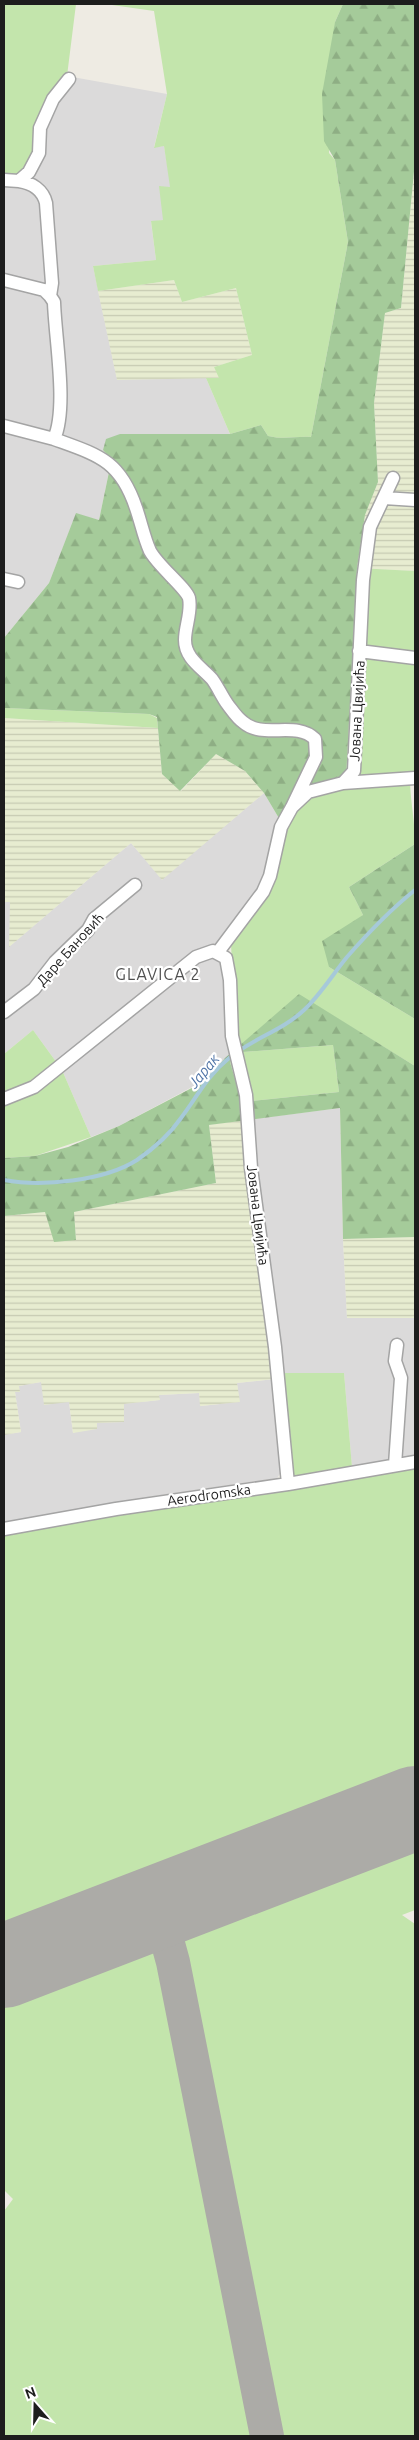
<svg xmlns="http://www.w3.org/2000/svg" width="419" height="2440" font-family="Ubuntu,sans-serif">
<defs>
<pattern id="farmland-rules" width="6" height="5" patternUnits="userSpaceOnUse" patternTransform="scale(1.25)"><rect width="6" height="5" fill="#e7ecd0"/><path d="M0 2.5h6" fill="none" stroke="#c6cab2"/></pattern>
<pattern id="forest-firs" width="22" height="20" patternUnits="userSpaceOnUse" patternTransform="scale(1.25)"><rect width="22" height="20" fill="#a5cb9a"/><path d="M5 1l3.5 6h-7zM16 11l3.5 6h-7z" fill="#8eae84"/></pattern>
</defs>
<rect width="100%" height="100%" fill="#eeebe3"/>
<path fill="#dbdada" d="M 67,76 L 167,94 L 154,147 L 164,146 L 171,187 L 163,220 L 151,222 L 156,260 L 93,266 L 117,379 L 206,378 L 230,434 L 120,434 L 108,455 L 109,472 L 99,520 L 76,514 L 49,583 L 4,638 L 4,185 L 14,186 Z
M 264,793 L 280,820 L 266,874 L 245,914 L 218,942 L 202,952 L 222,958 L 232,1052 L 207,1079 L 119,1126 L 91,1137 L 62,1070 L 33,1030 L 4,1054 L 4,902 L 10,902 L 10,946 L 131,843 L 162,879 Z
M 340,1108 L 343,1239 L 347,1317 L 415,1318 L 415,1315 L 415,1458 L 352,1467 L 344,1373 L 281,1373 L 251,1119 Z
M 275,1379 L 283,1470 L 277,1478 L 148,1497 L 4,1523 L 4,1435 L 21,1432 L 15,1392 L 19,1386 L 41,1382 L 69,1402 L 73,1433 L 97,1423 L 124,1422 L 124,1404 L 159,1400 L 159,1395 L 199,1393 L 201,1406 L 239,1402 L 237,1383 Z"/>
<path fill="url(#farmland-rules)" d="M 415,161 L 415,571 L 357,568 L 365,515 L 378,482 L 374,403 L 385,313 L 401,308 Z
M 174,280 L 182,302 L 236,288 L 252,355 L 214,367 L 220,378 L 117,380 L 98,291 Z
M 4,718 L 158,728 L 162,774 L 181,791 L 216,754 L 245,771 L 264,793 L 162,880 L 131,843 L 9,947 L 10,902 L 4,902 Z
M 244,1120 L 275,1379 L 237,1383 L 240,1402 L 200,1406 L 199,1393 L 159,1395 L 160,1400 L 124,1404 L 124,1422 L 97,1423 L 97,1429 L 73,1433 L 69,1402 L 44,1405 L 41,1382 L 19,1386 L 20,1392 L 15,1392 L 21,1432 L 4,1435 L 4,1216 L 45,1212 L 76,1240 L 74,1212 L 216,1183 L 209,1125 Z
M 415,1237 L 415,1318 L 347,1318 L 343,1239 Z"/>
<path fill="#c3e5ac" d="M 4,4 L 76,4 L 67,76 L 44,132 L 19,175 L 4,173 Z
M 105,4 L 343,4 L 335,22 L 329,153 L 335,160 L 348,242 L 311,437 C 295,436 285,440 268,436 L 261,425 L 230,434 L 206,378 L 219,378 L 214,367 L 252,355 L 236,288 L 182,302 L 174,280 L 98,291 L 93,266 L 156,260 L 151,221 L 163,220 L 159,186 L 170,187 L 164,146 L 154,148 L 167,94 L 154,11 Z
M 357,568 L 415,571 L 415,772 L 346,779 Z
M 4,708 L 149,714 L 157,718 L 158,728 L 4,718 Z
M 410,783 C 411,805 415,822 415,844 L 349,887 L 363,915 L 329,967 L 415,1019 L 415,1066 L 299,995 L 241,1045 L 235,1025 L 231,944 L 259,903 L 283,829 L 303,799 L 332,788 Z
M 33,1030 L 62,1070 L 91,1137 L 35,1156 L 4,1158 L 4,1054 Z
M 333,1045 L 339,1092 L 242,1102 L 230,1062 L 243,1052 Z
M 281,1373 L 344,1373 L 352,1467 L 295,1476 L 292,1474 Z
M 415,1467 L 415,1910 L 402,1915 L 415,1924 L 415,2436 L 4,2436 L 4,2211 L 13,2199 L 4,2190 L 4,1535 L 161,1506 Z"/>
<path fill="url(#forest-firs)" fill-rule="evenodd" d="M 343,4 L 415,4 L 415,161 L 401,308 L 385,313 L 374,403 L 378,482 L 365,515 L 357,568 L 346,779 L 332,780 L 280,820 L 264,793 L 245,771 L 216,754 L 180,791 L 162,774 L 157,717 L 149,714 L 4,708 L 4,638 L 49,583 L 76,513 L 99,520 L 109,472 L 110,458 L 103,450 L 106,439 L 120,434 L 230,434 L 261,425 L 268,436 C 285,440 295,436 311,437 L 348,242 L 335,160 L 324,141 L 322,94 L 335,22 Z
M 415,844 L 415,1019 L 329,967 L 322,941 L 363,915 L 349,887 Z
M 299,994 L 415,1066 L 415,1237 L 343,1239 L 340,1108 L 209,1125 L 216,1183 L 74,1212 L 76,1240 L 54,1242 L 45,1212 L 4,1216 L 4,1158 L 35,1156 L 68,1147 L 119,1126 L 207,1080 L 225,1058 ZM 333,1045 L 339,1092 L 242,1102 L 230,1062 L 243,1052 Z"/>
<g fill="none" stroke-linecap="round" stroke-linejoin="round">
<path stroke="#a6c9d9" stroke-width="4" d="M 4,1180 C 42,1187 104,1181 137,1160 C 153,1149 170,1134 181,1118 C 198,1096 205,1078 228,1059 C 251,1039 282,1031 304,1010 C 321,994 333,974 347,957 C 368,933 390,910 415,890"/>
<path stroke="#acaba7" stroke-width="34" d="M 158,1907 L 173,1962 L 267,2436"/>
<path stroke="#acaba7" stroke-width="84" d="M 4,1966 L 415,1808"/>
<g stroke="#a4a4a4" stroke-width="15">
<path id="minor" d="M 4,180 L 19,181 L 29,172 L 39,153 L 40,128 L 53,99 L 69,79
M 19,181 C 32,183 43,190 46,203 L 52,283 L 50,296 L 54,302 C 55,338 68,408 54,439 C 98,455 120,460 136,508 C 141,522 144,538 150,551 C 158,566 186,588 189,598 C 192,612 185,626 185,640 C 185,658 201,667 212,679 C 218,687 222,697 228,705 C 232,710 237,718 243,722 C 263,740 296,720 315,739 L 316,757 L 292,807
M 4,280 L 44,290 L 50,296
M 4,426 L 54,439
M 384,498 L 415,500
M 4,579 L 18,582
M 359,651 L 415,658
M 343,783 L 415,778
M 218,952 L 263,892 L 270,876 L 281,827 L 292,807 L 308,792 L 343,783 L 354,771 L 363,580 L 370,527 L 393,478
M 4,1012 L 34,989 L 55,962 L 88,930 L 94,919 L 135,885
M 4,1099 L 34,1087 L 196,957 L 213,951 L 226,958 L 230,980 L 232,1036 L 246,1095 L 251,1168 L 275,1347 L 288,1484
M 395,1465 L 401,1378 L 395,1361 L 397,1345
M 4,1529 L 116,1509 L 288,1484 L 415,1462"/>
</g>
<use href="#minor" stroke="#fff" stroke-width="12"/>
</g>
<g text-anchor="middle" stroke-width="4.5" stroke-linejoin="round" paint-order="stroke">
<g font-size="14" fill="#1d1d1d" stroke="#fff">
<text transform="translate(357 711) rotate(-87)" y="5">Јована Цвијића</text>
<text transform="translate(70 949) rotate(-48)" y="5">Даре Бановић</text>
<text transform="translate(258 1215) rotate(83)" y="5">Јована Цвијића</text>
<text transform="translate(209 1495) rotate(-8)" y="5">Aerodromska</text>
</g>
<g font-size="15" font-style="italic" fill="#4f74a7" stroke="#fff">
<text transform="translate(204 1071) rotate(-50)" y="5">Јарак</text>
</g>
<g font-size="16" letter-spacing="1" fill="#505050" stroke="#fff">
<text x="158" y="980">GLAVICA 2</text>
</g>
</g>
<rect width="419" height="2440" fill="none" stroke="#1d1d1d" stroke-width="10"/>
<g transform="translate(35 2405) rotate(340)" stroke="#ffffff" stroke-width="4" paint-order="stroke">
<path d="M0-4L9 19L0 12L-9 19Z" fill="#1d1d1d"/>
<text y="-8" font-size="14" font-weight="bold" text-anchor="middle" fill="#1d1d1d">N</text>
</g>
</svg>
